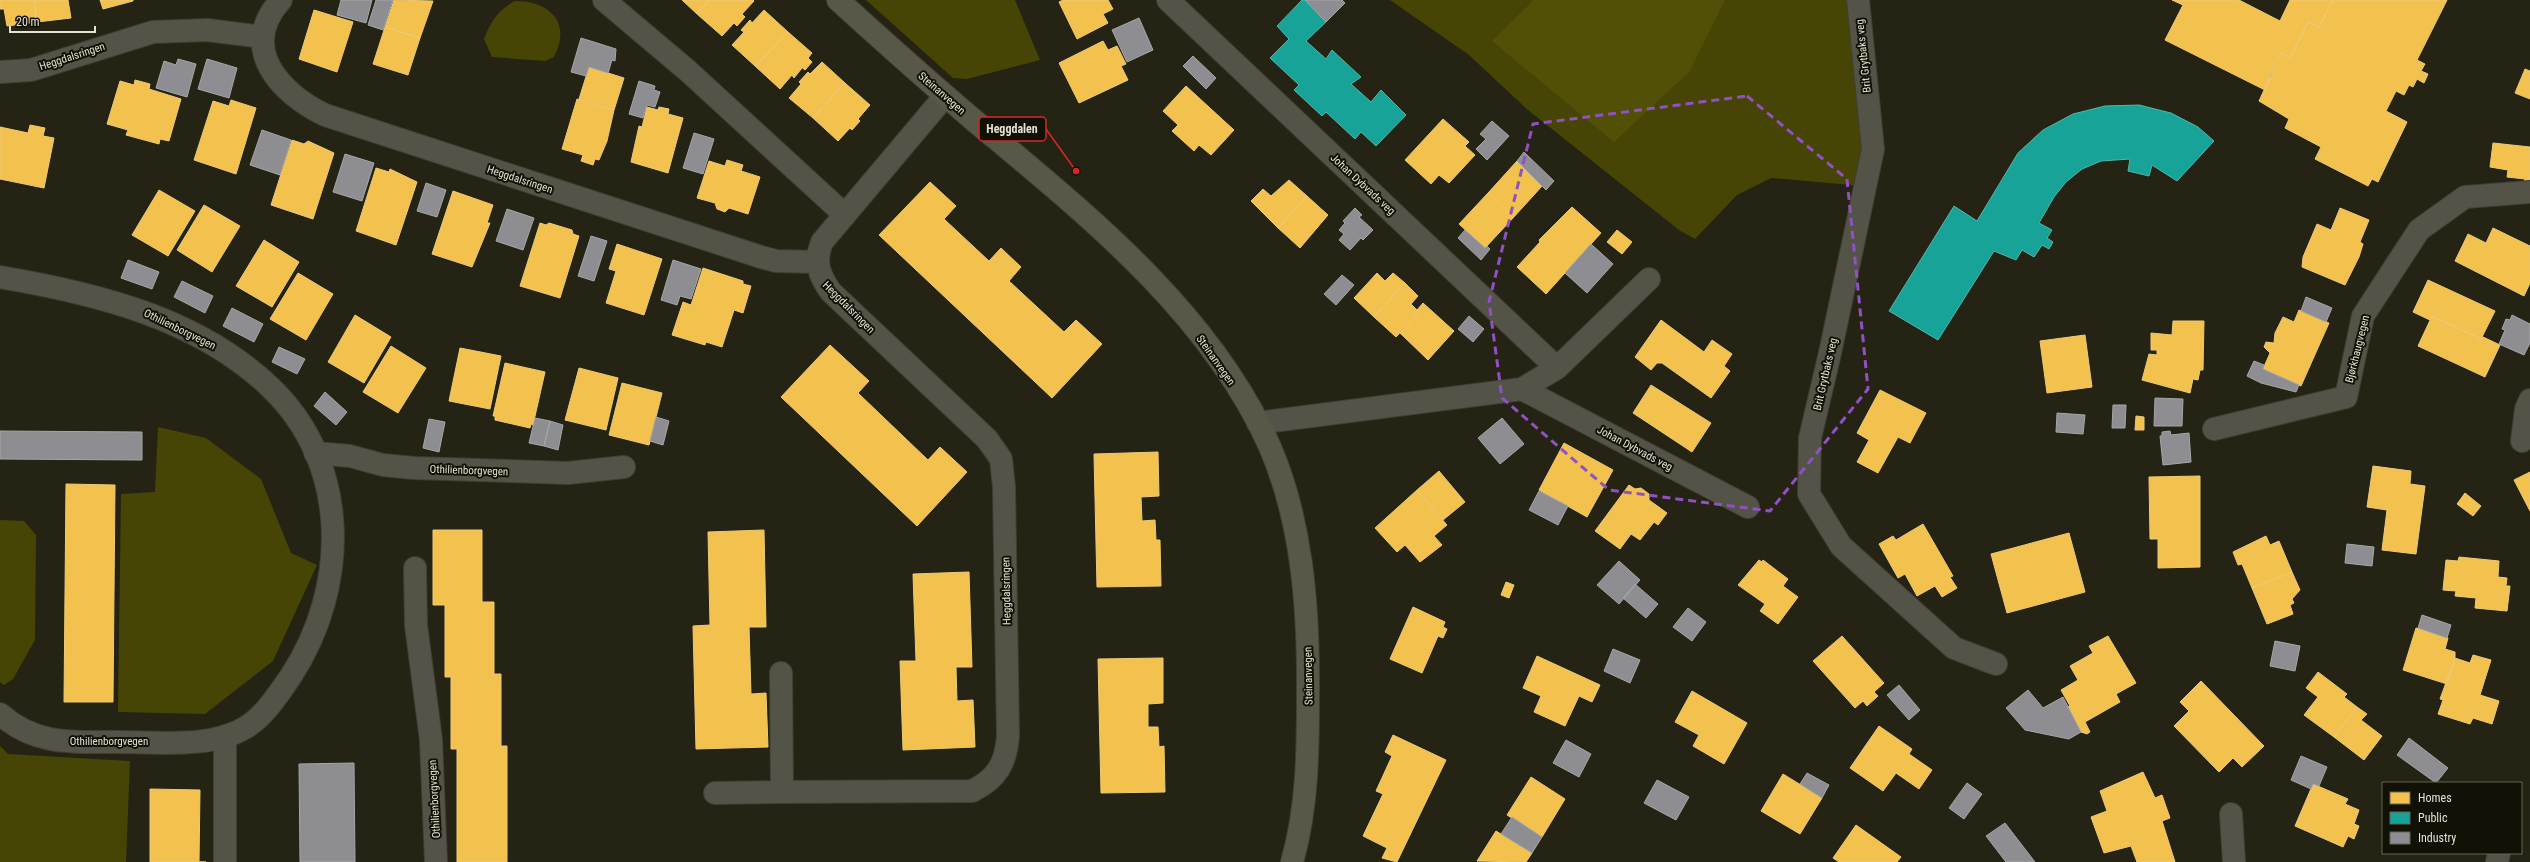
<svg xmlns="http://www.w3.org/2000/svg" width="2530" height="862" font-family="'Roboto Condensed',sans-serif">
<rect width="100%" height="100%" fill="#242314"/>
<path fill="#474505" d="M 866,0 L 1015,0 L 1040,60 L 967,79 L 953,78 Z
M 1390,0 L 1858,0 L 1863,186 L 1771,178 L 1737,195 L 1695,239 L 1679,230 L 1528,110 L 1469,55 Z
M 515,1 C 550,1 572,23 554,57 L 545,61 L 492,57 L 484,39 C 491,21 498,10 515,1 Z
M 158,427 L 206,438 L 261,479 L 291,553 L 317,565 L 273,661 L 205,714 L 118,712 L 121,494 L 155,492 Z
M 0,520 L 24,521 L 36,535 L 35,640 L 13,679 L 4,685 L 0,682 Z
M 0,746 L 8,754 L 130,761 L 126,862 L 0,862 Z"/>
<path fill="#525007" d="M 1534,0 L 1725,0 L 1690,71 L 1614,142 L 1492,41 Z"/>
<path fill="#f2c14e" stroke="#edcb76" d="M 0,0 L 34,0 L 37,22 L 7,26 L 4,9 L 0,9 Z
M 34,0 L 68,0 L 71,18 L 37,22 Z
M 100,0 L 133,0 L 133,1 L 103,9 Z
M 394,0 L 433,1 L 420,38 L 385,27 Z
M 682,0 L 710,0 L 697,14 Z
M 710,0 L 753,0 L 754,1 L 742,14 L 745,17 L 737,26 L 734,23 L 722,36 L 697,14 Z
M 1063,0 L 1108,0 L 1113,9 L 1103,14 L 1108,23 L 1077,39 L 1059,2 Z
M 2172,0 L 2239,0 L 2280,21 L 2290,0 L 2333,0 L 2319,27 L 2308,22 L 2290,58 L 2281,53 L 2269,77 L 2271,78 L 2265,90 L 2165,40 L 2183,5 Z
M 2333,0 L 2447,0 L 2417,60 L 2425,64 L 2421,71 L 2428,74 L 2424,83 L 2417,79 L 2413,87 L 2409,85 L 2404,95 L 2396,91 L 2386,111 L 2407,122 L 2378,182 L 2372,179 L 2368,186 L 2315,159 L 2321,147 L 2285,128 L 2289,119 L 2259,101 L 2281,53 L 2290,58 L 2308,22 L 2319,27 Z
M 314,10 L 353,22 L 337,72 L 299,59 Z
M 764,10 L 788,32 L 755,66 L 732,45 L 744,32 L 741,30 L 750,20 L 752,23 Z
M 385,27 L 420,38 L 408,75 L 373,64 Z
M 788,32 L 812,53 L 808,58 L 812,62 L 805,70 L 800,66 L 802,68 L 794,78 L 792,75 L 780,89 L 755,66 Z
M 1103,41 L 1108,50 L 1117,46 L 1126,64 L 1121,66 L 1128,80 L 1079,103 L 1059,63 Z
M 822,62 L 845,83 L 813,118 L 789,98 L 801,84 L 799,82 L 808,72 L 810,74 Z
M 589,67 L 624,78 L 614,110 L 579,99 Z
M 2525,69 L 2530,71 L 2530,99 L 2515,93 Z
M 135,80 L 150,84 L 149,89 L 181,99 L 169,141 L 160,139 L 159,144 L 126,135 L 128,130 L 107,124 L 120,81 L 134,85 Z
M 845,83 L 870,105 L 858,119 L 860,121 L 852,130 L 850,128 L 838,141 L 813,118 Z
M 1186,86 L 1234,130 L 1211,155 L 1199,145 L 1194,151 L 1172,131 L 1178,125 L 1163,111 Z
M 577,99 L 614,110 L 607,141 L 599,160 L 595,159 L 593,165 L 581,161 L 583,155 L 562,149 Z
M 231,100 L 256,108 L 236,174 L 194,160 L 213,101 L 229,106 Z
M 647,107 L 658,110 L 659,107 L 669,109 L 668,114 L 683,118 L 668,173 L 631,162 L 639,126 L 642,127 Z
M 1443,119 L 1469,142 L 1465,146 L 1475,155 L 1449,183 L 1439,175 L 1431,184 L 1405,160 Z
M 30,125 L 45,128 L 43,136 L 54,138 L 44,188 L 0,179 L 0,127 L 28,133 Z
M 292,140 L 304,144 L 308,141 L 334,153 L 313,219 L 271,205 Z
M 2493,143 L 2530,147 L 2530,184 L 2524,183 L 2525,179 L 2507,177 L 2508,170 L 2490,167 Z
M 727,160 L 743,165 L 741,171 L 760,177 L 748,214 L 729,208 L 725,212 L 717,209 L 715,203 L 697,198 L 709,161 L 725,166 Z
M 1517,161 L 1543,185 L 1513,218 L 1488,193 Z
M 376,168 L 389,172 L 390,169 L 417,182 L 396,245 L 356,231 Z
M 1289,180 L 1307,196 L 1278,228 L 1251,201 L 1263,189 L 1271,196 Z
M 930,182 L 956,206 L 944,219 L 989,261 L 1001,248 L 1021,267 L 1009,281 L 1064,332 L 1076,320 L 1102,344 L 1052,398 L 879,235 Z
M 159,190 L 195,211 L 168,256 L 132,235 Z
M 453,191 L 493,205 L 487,223 L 490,223 L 472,267 L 432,254 Z
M 1488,193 L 1513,218 L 1485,248 L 1459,224 Z
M 1307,196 L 1328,215 L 1300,248 L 1278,228 Z
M 204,205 L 240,226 L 212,272 L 177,250 Z
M 1572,207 L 1601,233 L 1546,294 L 1517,267 L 1540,242 L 1539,240 Z
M 2340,208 L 2369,220 L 2360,242 L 2363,244 L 2359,257 L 2345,285 L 2302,267 L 2303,257 L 2317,224 L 2331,230 Z
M 540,223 L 546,225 L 549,223 L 572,230 L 573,234 L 579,236 L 560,298 L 520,286 Z
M 2493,228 L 2530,246 L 2530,283 L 2524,296 L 2455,261 L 2468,234 L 2486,243 Z
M 1617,230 L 1632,242 L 1622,254 L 1607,242 Z
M 264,240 L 299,262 L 272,307 L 236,286 Z
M 617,244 L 662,259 L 644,315 L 606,303 L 616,271 L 609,269 Z
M 703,268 L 743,281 L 743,284 L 751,286 L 743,313 L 734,310 L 722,347 L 706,342 L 705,345 L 672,335 L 683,302 L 691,305 Z
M 298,273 L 333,294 L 306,340 L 270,319 Z
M 1377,273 L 1385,281 L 1393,273 L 1405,283 L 1374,317 L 1354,298 Z
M 2428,280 L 2495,311 L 2481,339 L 2432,316 L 2430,320 L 2413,312 Z
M 1405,283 L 1418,296 L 1411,304 L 1419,312 L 1396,337 L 1374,317 Z
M 1423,303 L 1454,331 L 1428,360 L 1400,333 L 1419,312 L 1417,310 Z
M 2299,310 L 2329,323 L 2301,386 L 2263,369 L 2270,353 L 2264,347 L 2266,342 L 2274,343 L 2275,333 L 2283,317 L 2294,322 Z
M 355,315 L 391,337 L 364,383 L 328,362 Z
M 2432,316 L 2481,339 L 2483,337 L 2500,345 L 2485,377 L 2418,346 Z
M 1661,320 L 1704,352 L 1712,340 L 1732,354 L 1724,366 L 1730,371 L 1711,398 L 1662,363 L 1657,363 L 1651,370 L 1635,357 Z
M 2173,321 L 2204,321 L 2203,370 L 2200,370 L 2198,380 L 2193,379 L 2190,393 L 2142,380 L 2149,354 L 2157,355 L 2157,350 L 2151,350 L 2151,333 L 2172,335 Z
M 2085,335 L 2092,387 L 2047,393 L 2040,341 Z
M 830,345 L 869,381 L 858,393 L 928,460 L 940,447 L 967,472 L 917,526 L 781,397 Z
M 391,346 L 426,368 L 398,413 L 363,392 Z
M 460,348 L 501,356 L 490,409 L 449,401 Z
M 505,363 L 545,372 L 533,425 L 531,424 L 530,428 L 495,420 L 495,416 L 493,416 Z
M 579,368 L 618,378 L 606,430 L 565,420 Z
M 622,383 L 662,393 L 649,445 L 609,435 Z
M 1651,385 L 1711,423 L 1692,452 L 1633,413 Z
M 1880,390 L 1926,413 L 1910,443 L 1898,437 L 1878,473 L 1857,462 L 1869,440 L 1857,433 Z
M 2136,416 L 2144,417 L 2144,430 L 2135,430 Z
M 1564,443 L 1613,470 L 1587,517 L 1539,490 Z
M 1158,452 L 1159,496 L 1141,497 L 1142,521 L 1155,520 L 1156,540 L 1160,540 L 1161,586 L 1097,587 L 1094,454 Z
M 2373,466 L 2411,471 L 2410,484 L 2425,486 L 2416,554 L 2382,550 L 2387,510 L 2367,507 Z
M 1439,471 L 1465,502 L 1443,520 L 1417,490 Z
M 2530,472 L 2530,511 L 2514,480 Z
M 2200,476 L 2200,567 L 2158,568 L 2158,539 L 2150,539 L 2149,477 Z
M 66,484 L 115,485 L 113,702 L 64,702 Z
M 1629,485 L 1635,489 L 1641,488 L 1649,494 L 1649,500 L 1667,513 L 1658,525 L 1654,522 L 1640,540 L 1631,534 L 1620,549 L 1595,531 Z
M 1417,490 L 1447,525 L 1434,536 L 1442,545 L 1420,562 L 1405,545 L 1397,552 L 1375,528 Z
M 2465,493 L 2481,506 L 2473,516 L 2457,504 Z
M 1923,524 L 1953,576 L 1950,577 L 1957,588 L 1942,597 L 1935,586 L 1917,596 L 1905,574 L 1898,578 L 1879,544 L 1893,536 L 1896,540 Z
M 433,530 L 482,530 L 482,602 L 494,602 L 494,674 L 501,674 L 501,746 L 507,746 L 507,862 L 457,862 L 457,749 L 451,749 L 451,677 L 445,677 L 445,605 L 433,605 Z
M 764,530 L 766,627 L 749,627 L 751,694 L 766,693 L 768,747 L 696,749 L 693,626 L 710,625 L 708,532 Z
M 2069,533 L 2085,592 L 2007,613 L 1991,554 Z
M 2266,536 L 2270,545 L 2279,541 L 2292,572 L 2252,588 L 2242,564 L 2238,565 L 2233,552 Z
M 2459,557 L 2499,561 L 2498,577 L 2507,578 L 2506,586 L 2510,586 L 2507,611 L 2475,608 L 2476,598 L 2455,596 L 2456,591 L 2443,590 L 2446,560 L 2458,561 Z
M 1759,560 L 1762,562 L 1763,560 L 1788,579 L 1783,586 L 1798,597 L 1778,624 L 1760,611 L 1765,604 L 1738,585 Z
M 969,572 L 972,667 L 956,667 L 957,701 L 973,700 L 975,747 L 903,750 L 900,661 L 916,661 L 913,574 Z
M 2292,572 L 2300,590 L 2292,599 L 2294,603 L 2290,605 L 2293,614 L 2267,624 L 2252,588 Z
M 1506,582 L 1514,585 L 1509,598 L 1501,595 Z
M 1413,607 L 1445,622 L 1443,627 L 1447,629 L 1443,638 L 1438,636 L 1422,673 L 1390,659 Z
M 2416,628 L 2448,638 L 2445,649 L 2455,652 L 2455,657 L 2447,684 L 2403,670 Z
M 1842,636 L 1884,683 L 1874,692 L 1878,696 L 1867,706 L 1863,701 L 1855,708 L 1813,661 Z
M 2108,636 L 2136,683 L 2116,694 L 2120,702 L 2085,722 L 2090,732 L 2087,734 L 2081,732 L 2067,707 L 2070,706 L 2061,690 L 2078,680 L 2070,666 L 2093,653 L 2089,646 Z
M 2473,655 L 2491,660 L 2480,695 L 2499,701 L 2492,724 L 2473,718 L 2470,724 L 2438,714 L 2443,700 L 2440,699 L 2455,658 L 2470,663 Z
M 1537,656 L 1600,685 L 1592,702 L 1579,696 L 1565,726 L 1534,712 L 1541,696 L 1523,688 Z
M 1163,658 L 1163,703 L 1148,704 L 1148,727 L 1158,727 L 1159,747 L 1164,746 L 1165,792 L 1101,793 L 1098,659 Z
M 2318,672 L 2347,694 L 2344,697 L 2357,707 L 2334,737 L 2304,715 L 2318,697 L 2306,688 Z
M 2201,681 L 2264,746 L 2242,767 L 2233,758 L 2219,772 L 2174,726 L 2189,711 L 2180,702 Z
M 1692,691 L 1747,723 L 1724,764 L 1693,746 L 1699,735 L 1675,722 Z
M 2357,707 L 2367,714 L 2361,720 L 2382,736 L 2364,760 L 2334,737 Z
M 1879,726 L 1912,749 L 1909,754 L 1932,770 L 1919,789 L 1896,773 L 1883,791 L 1850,768 Z
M 1393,735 L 1446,760 L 1397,862 L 1382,858 L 1387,848 L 1363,836 L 1383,794 L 1376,791 L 1392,756 L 1385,752 Z
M 2143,772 L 2155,798 L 2162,795 L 2170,818 L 2162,821 L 2175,862 L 2137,862 L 2131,846 L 2104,853 L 2091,817 L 2107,811 L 2100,791 Z
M 1783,774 L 1822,798 L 1800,834 L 1761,811 Z
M 1531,777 L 1565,799 L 1542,837 L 1507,815 Z
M 2313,784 L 2348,799 L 2345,804 L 2359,810 L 2354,824 L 2359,826 L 2354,839 L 2348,836 L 2343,847 L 2295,826 Z
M 150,789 L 200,790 L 199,862 L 206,862 L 150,862 Z
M 1856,825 L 1901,857 L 1897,862 L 1839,862 L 1833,858 Z
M 1496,831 L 1532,853 L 1526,862 L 1477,861 Z"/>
<path fill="#17a398" stroke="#54b6aa" d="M 1302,0 L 1305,0 L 1326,22 L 1306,41 L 1326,59 L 1332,50 L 1361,77 L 1351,84 L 1371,102 L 1381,90 L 1406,115 L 1376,146 L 1361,132 L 1355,139 L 1326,112 L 1322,116 L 1294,90 L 1299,85 L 1270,58 L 1289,39 L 1277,26 Z
M 2139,105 L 2171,113 L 2198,127 L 2214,141 L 2177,181 L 2152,165 L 2149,176 L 2128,171 L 2130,159 L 2101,161 L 2082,169 L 2066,182 L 2054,197 L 2039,223 L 2052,230 L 2047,238 L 2053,242 L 2049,249 L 2042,245 L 2034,257 L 2022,250 L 2016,260 L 1994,251 L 1938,340 L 1889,311 L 1954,206 L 1977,221 L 2018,153 L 2043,130 L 2073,114 L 2105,106 Z"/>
<path fill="#8d8d92" stroke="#a6a7a6" d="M 341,0 L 372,0 L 366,23 L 337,15 Z
M 376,0 L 393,0 L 383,30 L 368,25 Z
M 1305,0 L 1342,0 L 1345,3 L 1326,22 Z
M 1139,18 L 1153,50 L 1127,62 L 1112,30 Z
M 581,38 L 616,49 L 615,61 L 612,60 L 608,73 L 589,67 L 586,76 L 571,72 Z
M 1193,56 L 1216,78 L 1206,89 L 1183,66 Z
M 178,59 L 196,64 L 187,97 L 156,88 L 164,61 L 176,65 Z
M 207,59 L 237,68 L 229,98 L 198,89 Z
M 639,81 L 655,86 L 654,90 L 660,92 L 655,107 L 647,105 L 643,118 L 629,114 Z
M 1492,121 L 1509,136 L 1487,160 L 1476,149 L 1486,139 L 1480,134 Z
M 262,130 L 291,140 L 280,175 L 250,165 Z
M 694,133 L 714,139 L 703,174 L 683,168 Z
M 1524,152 L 1554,181 L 1546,190 L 1517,161 Z
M 345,154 L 374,163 L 362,201 L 333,192 Z
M 426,183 L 446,190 L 437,217 L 417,211 Z
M 1355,208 L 1362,215 L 1359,217 L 1373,230 L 1363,240 L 1361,238 L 1350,250 L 1339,240 L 1344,234 L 1339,230 L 1345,223 L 1343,221 Z
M 507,209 L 534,218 L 523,250 L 496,241 Z
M 1465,230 L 1485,248 L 1487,246 L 1490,249 L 1481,260 L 1458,238 Z
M 591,236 L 607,241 L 594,281 L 578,276 Z
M 1591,244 L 1613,264 L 1587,293 L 1565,273 Z
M 128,260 L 159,272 L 152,289 L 121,278 Z
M 673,260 L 701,269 L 691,299 L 680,296 L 677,305 L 661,300 Z
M 1342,275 L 1354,285 L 1336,305 L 1324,294 Z
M 182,281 L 213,296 L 205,313 L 174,297 Z
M 2306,297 L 2332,308 L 2326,322 L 2301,311 Z
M 232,308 L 263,324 L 254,342 L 223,326 Z
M 2512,315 L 2530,324 L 2530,343 L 2524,355 L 2499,344 L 2505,330 L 2502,329 L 2506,319 L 2510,320 Z
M 1469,316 L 1484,329 L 1473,342 L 1458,329 Z
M 279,347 L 305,359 L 297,374 L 272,362 Z
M 2254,361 L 2264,365 L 2263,369 L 2299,385 L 2296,392 L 2261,383 L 2247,376 Z
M 325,392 L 347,412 L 336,425 L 314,406 Z
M 2155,398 L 2183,399 L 2182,426 L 2154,426 Z
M 2113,405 L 2126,405 L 2125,428 L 2112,428 Z
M 2057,413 L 2085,415 L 2083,434 L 2056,432 Z
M 656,417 L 669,421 L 663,445 L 650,441 Z
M 535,418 L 550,421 L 544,446 L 529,443 Z
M 1502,418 L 1524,444 L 1500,464 L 1478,438 Z
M 429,419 L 445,422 L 439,452 L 423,448 Z
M 550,421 L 563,425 L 558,450 L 544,446 Z
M 0,431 L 142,432 L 142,460 L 0,459 Z
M 2170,431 L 2171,435 L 2189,433 L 2191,462 L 2163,465 L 2160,436 L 2162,436 L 2162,432 Z
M 1539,491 L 1568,506 L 1558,525 L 1529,510 Z
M 2347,544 L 2374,547 L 2372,566 L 2345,563 Z
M 1619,561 L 1640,580 L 1619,604 L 1597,585 Z
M 1635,584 L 1658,604 L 1646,618 L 1623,598 Z
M 1688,608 L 1706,622 L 1692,641 L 1673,627 Z
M 2422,615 L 2451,625 L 2447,638 L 2418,628 Z
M 2275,641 L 2300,646 L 2295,671 L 2270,666 Z
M 1613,649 L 1640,660 L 1630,683 L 1604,671 Z
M 1899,685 L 1920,710 L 1909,720 L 1887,695 Z
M 2028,690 L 2043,708 L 2063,697 L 2081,732 L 2069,739 L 2025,730 L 2006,708 Z
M 2409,738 L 2448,768 L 2436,783 L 2397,755 Z
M 1566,740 L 1591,754 L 1579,777 L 1553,763 Z
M 2301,756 L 2327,767 L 2319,786 L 2313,784 L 2311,789 L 2291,780 Z
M 354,763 L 355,862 L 300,862 L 299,764 Z
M 1807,773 L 1829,785 L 1822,798 L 1800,784 Z
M 1657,780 L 1689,797 L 1676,820 L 1644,803 Z
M 1967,783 L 1982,794 L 1964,819 L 1949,808 Z
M 1512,817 L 1542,837 L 1532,853 L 1501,834 Z
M 2005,823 L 2035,862 L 2006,862 L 1986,836 Z"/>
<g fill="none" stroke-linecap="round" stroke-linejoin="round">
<g stroke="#403f34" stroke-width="24">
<path id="minor" d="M 281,0 C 238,47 279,93 325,115 L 761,257 L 776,261 L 818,262
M 604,0 L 688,71 L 845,215
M 1168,0 L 1557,368
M 1858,0 L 1873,149 L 1830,353 L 1810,438 L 1809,494 L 1841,546 L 1954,648 L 1996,664
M 0,72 L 31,70 L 153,32 L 207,30 L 263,37
M 0,277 C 95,293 198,318 270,387 C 351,464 349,587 291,676 C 279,693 266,714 248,726 C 213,749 160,742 119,742 C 74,742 36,746 0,714
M 1522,389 L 1557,368 L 1649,279
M 1258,423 L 1522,389 L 1748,507
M 2214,429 L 2346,397 L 2363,316 L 2419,230 L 2465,197 L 2530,192
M 2522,441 L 2526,409 L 2530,400
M 315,453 L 350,456 L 383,465 L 414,468 L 568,473 L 624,467
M 415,568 L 416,625 L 431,740 L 436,862
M 781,673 L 782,792 L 972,791 C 997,779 1006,763 1008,736 L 1004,487 L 1001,459 L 987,439 L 831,292 C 819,276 814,261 822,242 L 945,96
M 715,793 L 782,792
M 2231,814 L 2234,862
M 225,862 L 225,736
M 2497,862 L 2499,853"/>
</g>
<g stroke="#403f34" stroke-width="24">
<path id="secondary" d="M 838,0 C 883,41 929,82 976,122 C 1086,214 1210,312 1270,447 C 1301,519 1308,602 1308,679 C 1308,740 1309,803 1292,862"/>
</g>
<use href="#minor" stroke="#545348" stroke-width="22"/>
<use href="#secondary" stroke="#585748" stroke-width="22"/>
</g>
<path fill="none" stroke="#9051c3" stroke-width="3" stroke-dasharray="8 5" stroke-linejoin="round" d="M 1747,96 L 1847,179 L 1868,389 L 1770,511 L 1609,490 L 1502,398 L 1489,302 L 1533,124 Z"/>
<g text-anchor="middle" stroke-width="4" stroke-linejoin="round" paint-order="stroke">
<g font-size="11" fill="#e2e3d3" stroke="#111106">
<text transform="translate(72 56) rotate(-18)" y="4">Heggdalsringen</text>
<text transform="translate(1863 56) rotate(-96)" y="4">Brit Grytbaks veg</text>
<text transform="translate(942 93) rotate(41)" y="4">Steinanvegen</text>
<text transform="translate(520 179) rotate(18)" y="4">Heggdalsringen</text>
<text transform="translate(1363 184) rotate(43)" y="4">Johan Dybvads veg</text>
<text transform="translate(849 307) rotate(45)" y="4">Heggdalsringen</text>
<text transform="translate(180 329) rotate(26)" y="4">Othilienborgvegen</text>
<text transform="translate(2357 349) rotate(-76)" y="4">Bjørkhaugvegen</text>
<text transform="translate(1216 360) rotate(55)" y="4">Steinanvegen</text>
<text transform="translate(1825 374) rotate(-77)" y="4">Brit Grytbaks veg</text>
<text transform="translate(1635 448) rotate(28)" y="4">Johan Dybvads veg</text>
<text transform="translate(469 470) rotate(2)" y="4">Othilienborgvegen</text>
<text transform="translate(1006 591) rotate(-91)" y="4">Heggdalsringen</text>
<text transform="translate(1308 676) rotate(-91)" y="4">Steinanvegen</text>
<text x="109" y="745">Othilienborgvegen</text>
<text transform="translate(434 799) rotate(-93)" y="4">Othilienborgvegen</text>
</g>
</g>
<path fill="none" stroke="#d62828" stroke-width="1.5" d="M1076 171L1046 129"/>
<circle fill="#d62828" stroke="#111106" stroke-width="1.5" cx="1076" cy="171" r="4"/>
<rect fill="#111106" stroke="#d62828" stroke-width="1.5" x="979" y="117" width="67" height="24" rx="4"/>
<g font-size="12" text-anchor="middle" font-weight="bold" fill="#e2e3d3">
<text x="1012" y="133">Heggdalen</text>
</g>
<rect x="2382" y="782" width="140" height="72" fill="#111106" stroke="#656558"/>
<rect x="2390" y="792" width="20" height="12" fill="#f2c14e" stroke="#656558"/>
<text x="2418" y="802" font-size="12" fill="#e2e3d3">Homes</text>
<rect x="2390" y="812" width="20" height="12" fill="#17a398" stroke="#656558"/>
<text x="2418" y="822" font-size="12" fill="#e2e3d3">Public</text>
<rect x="2390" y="832" width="20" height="12" fill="#8d8d92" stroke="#656558"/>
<text x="2418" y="842" font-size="12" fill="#e2e3d3">Industry</text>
<path d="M10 26v6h85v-6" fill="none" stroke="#e2e3d3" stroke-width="2"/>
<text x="16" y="26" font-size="12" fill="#e2e3d3" stroke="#111106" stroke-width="3" paint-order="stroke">20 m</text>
</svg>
